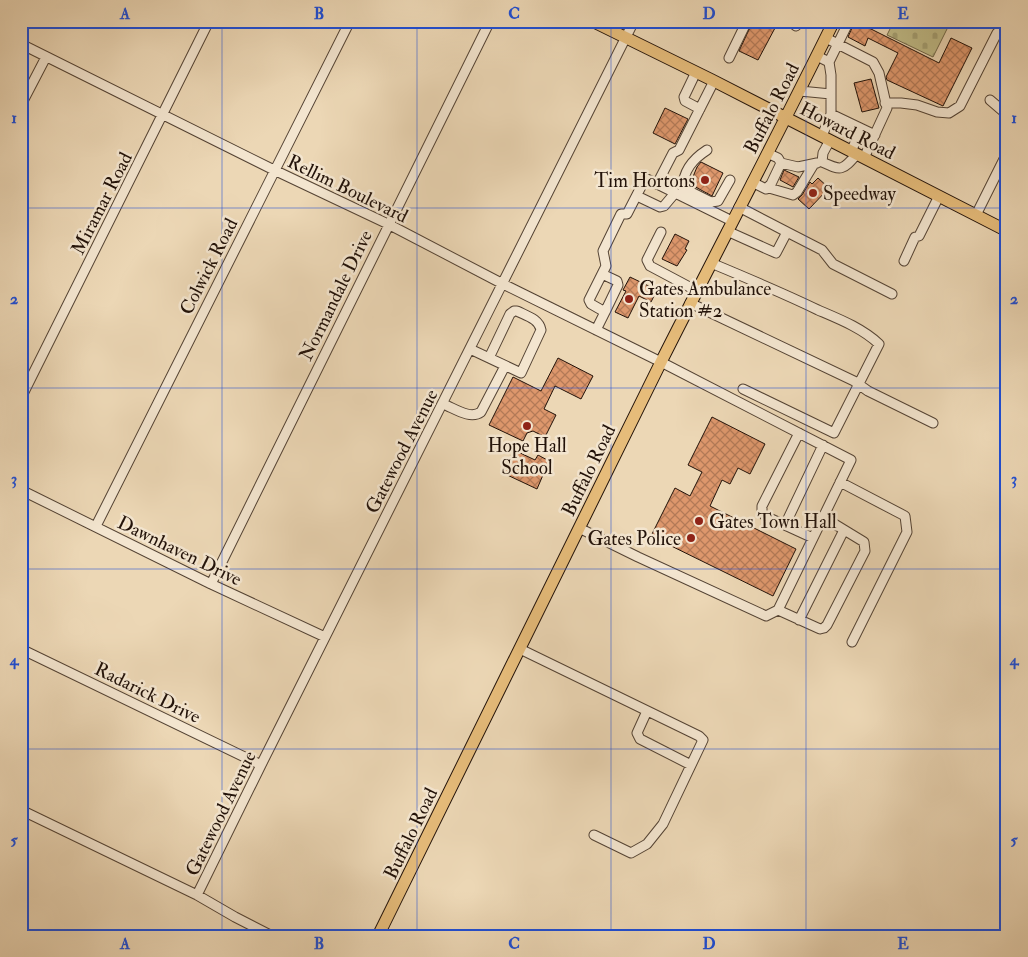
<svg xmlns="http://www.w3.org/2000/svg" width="1028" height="957" font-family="'IM FELL Double Pica',serif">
<defs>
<pattern id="cemetery-stones" width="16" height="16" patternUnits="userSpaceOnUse" patternTransform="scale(1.25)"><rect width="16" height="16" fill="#c0bc88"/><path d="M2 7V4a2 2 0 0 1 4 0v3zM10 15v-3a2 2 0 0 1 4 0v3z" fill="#a5a174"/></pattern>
<pattern id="building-cross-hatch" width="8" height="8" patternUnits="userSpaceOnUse" patternTransform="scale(1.25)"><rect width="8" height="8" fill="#dd976c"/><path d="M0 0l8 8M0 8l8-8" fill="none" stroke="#b37a57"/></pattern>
</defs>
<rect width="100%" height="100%" fill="#ecd7b5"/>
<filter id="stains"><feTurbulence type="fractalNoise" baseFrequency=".004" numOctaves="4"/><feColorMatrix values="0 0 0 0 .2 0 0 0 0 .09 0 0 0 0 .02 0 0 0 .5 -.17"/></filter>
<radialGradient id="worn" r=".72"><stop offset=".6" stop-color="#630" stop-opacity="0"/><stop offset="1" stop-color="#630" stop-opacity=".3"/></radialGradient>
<path fill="url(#cemetery-stones)" stroke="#716748" d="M 894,21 L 951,21 L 933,57 L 887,35 Z"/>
<path fill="url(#building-cross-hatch)" stroke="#221209" d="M 753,21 L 762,21 L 775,28 L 758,60 L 739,51 Z
M 855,21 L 939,63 L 951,38 L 972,48 L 943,106 L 887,80 L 886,77 L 898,53 L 868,38 L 865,46 L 848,37 Z
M 871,79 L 879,108 L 862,112 L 854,83 Z
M 665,108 L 688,119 L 675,144 L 653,133 Z
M 701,162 L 723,173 L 712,196 L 690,184 L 697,167 Z
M 784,170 L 799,177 L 793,187 L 780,180 Z
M 818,178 L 829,188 L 809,209 L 798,199 L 802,195 L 810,182 L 812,184 Z
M 675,234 L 689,241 L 685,249 L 687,250 L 677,266 L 662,259 Z
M 630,277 L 657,290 L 651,302 L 639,296 L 628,318 L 615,312 L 626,291 L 623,290 Z
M 558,358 L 593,376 L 581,399 L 555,386 L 544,409 L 556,415 L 545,437 L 533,431 L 527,433 L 523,441 L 489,425 L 513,377 L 541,391 Z
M 712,417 L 765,444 L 750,474 L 738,468 L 730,484 L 722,480 L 710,506 L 796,549 L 773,596 L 651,536 L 675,488 L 690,496 L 702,472 L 688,465 Z
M 514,450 L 535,460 L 538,455 L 549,461 L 537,489 L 503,473 Z"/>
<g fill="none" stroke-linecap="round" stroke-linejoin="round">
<g stroke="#544334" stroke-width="11">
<path id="minor" d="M 790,21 L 796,26
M 826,38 L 873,62 L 879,73 L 887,108 L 864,158
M 21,44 L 274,170 L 388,224 L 503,284 L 661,362 L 851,460 L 778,610 L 766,616 L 638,557 L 579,528
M 817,56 L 829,62 L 831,75 L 831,114 L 822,136
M 729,58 L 747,21
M 829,62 L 849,21
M 696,72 L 684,97 L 685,101 L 700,109
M 800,91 L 831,94
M 990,100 L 1004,112 L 1007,119
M 885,103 L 901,103 L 917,105 L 937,112 L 949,113 L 960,106 L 997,33
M 21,105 L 46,57
M 831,114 L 875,135
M 830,140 L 823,153 L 822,162 C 842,171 842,171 857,154
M 707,150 C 693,159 683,170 683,188 L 711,202 L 718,201 L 730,180
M 851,151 L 862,129
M 781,163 L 798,167 L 817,163
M 752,182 L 766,189 L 771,184 L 781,163 L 778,158 L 767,153
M 657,184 L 673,153 L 679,150 L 714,81
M 769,188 L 793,195 L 797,192 L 814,164
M 637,196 L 660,207 L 664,206 L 675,193
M 739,207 L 787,232
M 976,215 L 1007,153
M 727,231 L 776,253 L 787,232 L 822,250 L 833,264 L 892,294
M 661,232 L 647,260 L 650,266 L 697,291
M 904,261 L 915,237 L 919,236 L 939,196
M 711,263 C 747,278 783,293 818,310 C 839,319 862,328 879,344 L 834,433 L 743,389
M 602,274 L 617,281 L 618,285 L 605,312 L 591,304 L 589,300 L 606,266 L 603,251 L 621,214 L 627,214 L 644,181 L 647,179 L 732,221
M 690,303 L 854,381 L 868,391 L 933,423
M 596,330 L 605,312
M 470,349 L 521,373 L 541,330 C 539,319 527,316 517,311 L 514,311 L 510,314 L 489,358
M 21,398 L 209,21
M 443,404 C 454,408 470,420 481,412 L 505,366
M 799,433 L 762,506 L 762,512 L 765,516 L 813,538
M 840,482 L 905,516 L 907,532 L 852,642
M 21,490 L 211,584 L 325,637
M 785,525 L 823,445
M 96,526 L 350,21
M 211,584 L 490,21
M 778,610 L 820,629 L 824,628 L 827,625 L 865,551 L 864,542 L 823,517
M 799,620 L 844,530
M 21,649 L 261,765
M 520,649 L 699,736 L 703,740 L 663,824 L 647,844 L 631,853 L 594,835
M 647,711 L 637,733 L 640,739 L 691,765
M 21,810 L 197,895 L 235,917 L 272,936
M 197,895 L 261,765 L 634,21"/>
</g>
<g stroke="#221209" stroke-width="13">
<path id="major" d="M 592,21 L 712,80 L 1007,231
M 378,936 C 473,744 566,551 662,360 C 719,247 778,135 834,21"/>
</g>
<use href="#minor" stroke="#f3e5cf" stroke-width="9"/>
<use href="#major" stroke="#e6bc7a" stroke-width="11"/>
</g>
<path fill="none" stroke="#1d4ed8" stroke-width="1" stroke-opacity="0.55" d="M 222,21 L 222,936M 417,21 L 417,936M 611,21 L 611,936M 806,21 L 806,936M 21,208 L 1007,208M 21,388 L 1007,388M 21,569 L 1007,569M 21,749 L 1007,749"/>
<g fill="#8f2418" stroke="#f3e5cf" stroke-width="2">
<circle cx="705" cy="180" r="5"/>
<circle cx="813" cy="193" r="5"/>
<circle cx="629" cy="299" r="5"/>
<circle cx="527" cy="426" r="5"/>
<circle cx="699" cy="521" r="5"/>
<circle cx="691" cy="538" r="5"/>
</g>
<g text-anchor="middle" stroke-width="5" stroke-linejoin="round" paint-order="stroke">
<g font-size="19" fill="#221209" stroke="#f3e5cf">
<text transform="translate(771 108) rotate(-63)" y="7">Buffalo Road</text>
<text transform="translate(848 130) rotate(27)" y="7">Howard Road</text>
<text transform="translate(348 188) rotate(26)" y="7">Rellim Boulevard</text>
<text transform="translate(101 203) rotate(-63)" y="7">Miramar Road</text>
<text transform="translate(208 266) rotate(-63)" y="7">Colwick Road</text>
<text transform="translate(335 295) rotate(-64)" y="7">Normandale Drive</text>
<text transform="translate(401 451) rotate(-63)" y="7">Gatewood Avenue</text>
<text transform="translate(588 470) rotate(-64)" y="7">Buffalo Road</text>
<text transform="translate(180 550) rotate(26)" y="7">Dawnhaven Drive</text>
<text transform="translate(148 692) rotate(26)" y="7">Radarick Drive</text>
<text transform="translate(220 813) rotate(-64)" y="7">Gatewood Avenue</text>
<text transform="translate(410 833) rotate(-64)" y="7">Buffalo Road</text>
</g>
<g font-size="19" fill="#221209" stroke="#f3e5cf" text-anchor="start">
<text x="695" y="187" text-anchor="end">Tim Hortons</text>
<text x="823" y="200">Speedway</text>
<text x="639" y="295">Gates Ambulance<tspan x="639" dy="22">Station #2</tspan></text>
<text x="527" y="452" text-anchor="middle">Hope Hall<tspan x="527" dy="22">School</tspan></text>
<text x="709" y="528">Gates Town Hall</text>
<text x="681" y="545" text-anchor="end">Gates Police</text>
</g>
</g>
<rect width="1028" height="957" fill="none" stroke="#ecd7b5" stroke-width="55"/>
<rect x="28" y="28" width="972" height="902" fill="none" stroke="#1d4ed8" stroke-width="2"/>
<g font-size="16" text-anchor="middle" font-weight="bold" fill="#1d4ed8">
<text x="125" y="19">A</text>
<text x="319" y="19">B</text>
<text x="514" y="19">C</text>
<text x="709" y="19">D</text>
<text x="903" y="19">E</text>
<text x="14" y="123">1</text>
<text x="1014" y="123">1</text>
<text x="14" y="304">2</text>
<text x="1014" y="304">2</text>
<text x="14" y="484">3</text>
<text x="1014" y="484">3</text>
<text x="14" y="665">4</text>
<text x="1014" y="665">4</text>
<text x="14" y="845">5</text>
<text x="1014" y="845">5</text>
<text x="125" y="949">A</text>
<text x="319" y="949">B</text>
<text x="514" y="949">C</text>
<text x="709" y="949">D</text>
<text x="903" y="949">E</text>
</g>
<rect width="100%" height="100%" filter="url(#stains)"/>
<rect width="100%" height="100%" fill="url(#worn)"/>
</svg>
